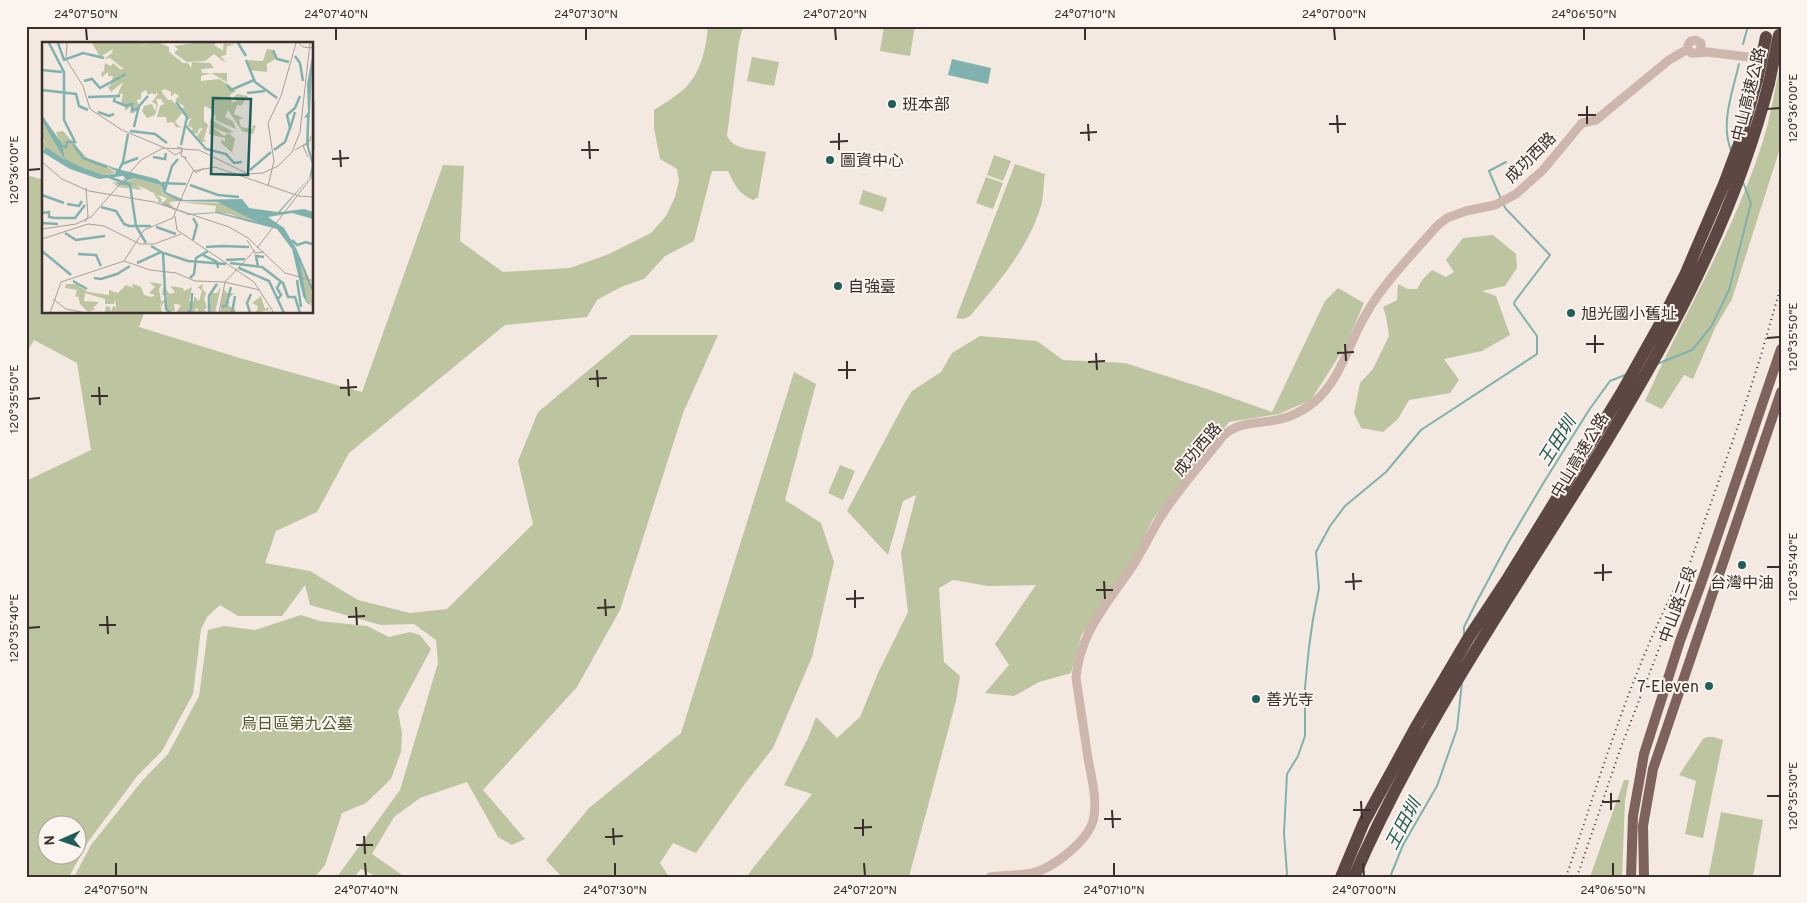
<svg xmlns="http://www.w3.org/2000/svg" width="1807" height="903" font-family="Overpass,'Noto Sans TC',sans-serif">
<rect width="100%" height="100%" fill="#f4e9e1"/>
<path fill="#bcc4a0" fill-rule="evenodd" d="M 708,26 L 743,26 L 739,42 L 727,136 C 734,150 752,149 766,152 L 758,197 L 753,200 C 738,193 735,185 728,171 L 712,171 L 694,241 L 665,256 L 644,279 L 621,287 L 597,300 L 587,317 L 505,325 L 349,453 L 317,512 L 276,531 L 265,563 L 310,571 L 358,600 L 410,613 L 447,609 L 533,524 L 518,461 L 538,412 L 631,335 L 718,335 L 683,413 L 620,610 L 577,687 L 483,790 L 525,839 L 512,845 L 498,837 L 467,782 L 420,798 L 394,817 L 372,854 L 405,877 L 378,877 L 361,869 L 354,877 L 337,877 L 400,790 L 438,663 L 436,640 L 414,624 L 381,625 L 310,605 L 305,585 L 282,616 L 238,616 L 220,605 L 207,617 L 201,629 L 193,694 L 162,751 L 138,775 L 88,842 L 69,877 L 26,877 L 26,481 L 91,450 L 77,363 L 34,340 L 26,354 L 26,175 L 44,180 L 44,312 L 144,313 L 139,327 L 243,359 L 362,392 L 443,165 L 464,166 L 460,241 L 503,272 L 570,268 L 609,254 L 651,233 L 666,216 L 675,197 L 679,180 L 677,169 L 660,159 L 654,128 L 654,110 C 664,104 674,97 683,90 C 701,74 706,49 708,26 ZM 48,826 L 78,826 L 78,856 L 48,856 Z
M 884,26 L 915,26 L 910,56 L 880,51 Z
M 752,57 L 779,62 L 774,86 L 747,81 Z
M 1779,70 L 1781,70 L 1781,145 L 1732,299 L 1715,328 L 1693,379 L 1684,375 L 1662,409 L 1645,401 C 1683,315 1733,234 1762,144 C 1770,120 1774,94 1779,70 Z
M 994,155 L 1011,161 L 1003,181 L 987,175 Z
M 1015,164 L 1045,174 C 1043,185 1044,199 1040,209 C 1027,250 997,284 970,316 L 963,319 L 956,318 Z
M 986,177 L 1003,183 L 993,209 L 976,203 Z
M 863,190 L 887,198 L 883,212 L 859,204 Z
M 1493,235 L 1516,254 L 1517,268 L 1505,286 L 1482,291 L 1496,296 L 1510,335 L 1482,351 L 1444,359 L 1459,380 L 1450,393 L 1409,400 L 1398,419 L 1383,432 L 1361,428 L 1354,413 L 1360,383 L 1373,369 L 1389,336 L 1386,316 L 1383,307 L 1397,300 L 1398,284 L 1408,289 L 1417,289 L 1422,280 L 1432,270 L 1446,277 L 1454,272 L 1446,260 L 1463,238 Z
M 1338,288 L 1364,303 L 1346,345 L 1311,400 L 1279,414 L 1229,422 L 1153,519 L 1130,567 L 1081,636 L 1071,673 L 1039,682 L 1014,696 L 985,693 L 1009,665 L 995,644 L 1036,585 L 988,586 L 953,580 L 939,588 L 944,662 L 960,676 L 956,701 L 909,877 L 746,877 L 812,794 L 784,785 L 808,738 L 816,717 L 837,738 L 860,717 L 878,673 L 908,612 L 901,553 L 916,495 L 903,501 L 888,555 L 847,511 L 904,404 L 912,391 L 941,372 L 952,353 L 980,336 L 1037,341 L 1063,360 L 1125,363 L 1207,389 L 1272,412 L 1325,301 Z
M 794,372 L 816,384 L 785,500 L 821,523 L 834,562 L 812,657 L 773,748 L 744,785 L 696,853 L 673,843 L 660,863 L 669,877 L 562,877 L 546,860 L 589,808 L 681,733 Z
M 840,465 L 855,471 L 843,500 L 828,493 Z
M 301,615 L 320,621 L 367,626 L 389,637 L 410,632 L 420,635 L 431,649 L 398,711 L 402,733 L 401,752 L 391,779 L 366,803 L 342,813 L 325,865 L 315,877 L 74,877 L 91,845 L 142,781 L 168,754 L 199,696 L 208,630 L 224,626 L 255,630 Z
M 1707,737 L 1713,737 L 1723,740 L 1703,838 L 1685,834 L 1696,781 L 1679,775 L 1703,739 Z
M 1624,780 L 1629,780 L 1625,800 L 1622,877 L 1590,877 Z
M 1721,812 L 1763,820 L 1753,877 L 1710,877 L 1709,874 Z"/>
<path fill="#7fb2af" d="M 952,59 L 991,68 L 988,84 L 948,75 Z"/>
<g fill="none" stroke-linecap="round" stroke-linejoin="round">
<path stroke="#7fb2af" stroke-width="2" d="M 1743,44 L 1748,26
M 1731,150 C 1720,124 1733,90 1739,64
M 1501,199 L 1489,171 L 1506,162
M 1657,364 L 1692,350 L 1711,327 L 1729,290 L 1751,203 L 1743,182
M 1464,635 L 1464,627 L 1476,603 L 1508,543 L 1544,482 L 1589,410 L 1610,381 L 1625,375
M 1286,877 L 1287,874 L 1284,833 L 1287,774 L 1298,756 L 1305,736 L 1305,688 L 1309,647 L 1313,619 L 1319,588 L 1316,552 L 1330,526 L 1345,506 L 1386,472 L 1421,430 L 1537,354 L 1537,336 L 1514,304 L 1515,301 L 1550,255 L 1506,209 L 1503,204
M 1390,877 L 1403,845 L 1437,786 L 1457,729 L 1462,682"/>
<path stroke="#cdb7ac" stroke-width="9" d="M 1698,53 L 1707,52 L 1781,61
M 990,877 C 1003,875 1018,876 1032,873 C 1053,869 1092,838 1094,816 C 1097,797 1091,776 1088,758 C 1084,732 1080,705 1076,678 C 1080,631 1109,602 1134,564 C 1143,549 1151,533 1160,518 C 1178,489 1202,463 1223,436 C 1241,419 1262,425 1284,418 C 1293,416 1307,408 1314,402 C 1341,380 1349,342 1366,314 C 1383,284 1415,251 1438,225 L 1447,218 L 1466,211 L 1495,205 L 1516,194 L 1543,170 L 1582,123 L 1596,120 L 1669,60 L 1688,49 L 1688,45 L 1691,41 L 1695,40 L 1701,43 L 1701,48 L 1698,53 L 1691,53 L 1688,49"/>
<path stroke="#7d635c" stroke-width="10" d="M 1631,877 L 1633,816 L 1644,754 L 1680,641 L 1702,581 L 1781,349
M 1644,877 L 1643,826 L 1653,769 L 1781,392"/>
<path stroke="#5c4742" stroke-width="12" d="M 1341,877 L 1364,822 L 1417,725 L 1469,637 L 1508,578 L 1622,392 L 1660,324 L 1685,275 L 1724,184 L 1739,144 L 1757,80
M 1354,877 C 1473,601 1693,380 1769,83"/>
<path stroke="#3b2e2b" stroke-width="2" stroke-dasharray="1 4" stroke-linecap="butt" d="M 1566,877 C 1599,781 1628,681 1674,590
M 1577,877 L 1621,747 L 1670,620 L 1740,420 L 1759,362 L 1781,286"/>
<path stroke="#5c4742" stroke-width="12" d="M 1757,80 L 1766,37
M 1769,83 L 1779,35"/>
</g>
<path fill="none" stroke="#3b2e2b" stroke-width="2" d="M 86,28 L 87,40M 336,28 L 336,40M 586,28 L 586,40M 835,28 L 836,40M 1085,28 L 1085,40M 1334,28 L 1335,40M 1584,28 L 1584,40M 1587,106 L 1587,124M 1767,109 L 1780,108M 1337,115 L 1338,133M 1578,115 L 1596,115M 1088,124 L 1089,141M 1329,124 L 1346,124M 839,133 L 839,150M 1080,133 L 1097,132M 589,141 L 590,159M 830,142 L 848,141M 340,150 L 341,167M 581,150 L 599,150M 332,159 L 349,158M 28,170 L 40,169M 1595,335 L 1595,353M 1767,338 L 1780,337M 1345,344 L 1346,361M 1586,344 L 1604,344M 1096,353 L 1097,370M 1337,353 L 1354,352M 847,361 L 847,379M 1088,362 L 1105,361M 597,370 L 598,387M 838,370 L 856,370M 348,379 L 349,396M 589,379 L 607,378M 99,387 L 100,405M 340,388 L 357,387M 91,396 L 108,396M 28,399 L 40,398M 1603,564 L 1603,581M 1767,567 L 1780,567M 1353,573 L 1354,590M 1594,573 L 1612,572M 1104,581 L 1105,599M 1345,582 L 1362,581M 855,590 L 855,608M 1096,590 L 1113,590M 605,599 L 606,616M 846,599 L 864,598M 356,607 L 357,625M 597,608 L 615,607M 107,616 L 108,634M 348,617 L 365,616M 99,625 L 116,625M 28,628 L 40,627M 1611,793 L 1611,810M 1767,796 L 1780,796M 1361,801 L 1362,819M 1602,802 L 1620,801M 1112,810 L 1113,828M 1353,810 L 1370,810M 863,819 L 863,836M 1104,819 L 1121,819M 613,828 L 614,845M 854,828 L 872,827M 364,836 L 365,854M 605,837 L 623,836M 356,845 L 373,845M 116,863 L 116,876M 365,863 L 366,876M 615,863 L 615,876M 864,863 L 865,876M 1114,863 L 1114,876M 1363,863 L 1364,876M 1613,863 L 1613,876"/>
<g fill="#1f5e5b" stroke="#fbf3ee" stroke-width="2">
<circle cx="892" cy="104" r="5"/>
<circle cx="830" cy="160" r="5"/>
<circle cx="838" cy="286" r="5"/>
<circle cx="1571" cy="313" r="5"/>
<circle cx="1742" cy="565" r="5"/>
<circle cx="1709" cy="686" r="5"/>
<circle cx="1256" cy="699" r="5"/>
</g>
<g text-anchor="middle" stroke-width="4" stroke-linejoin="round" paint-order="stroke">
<g font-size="16" fill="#3b2e2b" stroke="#fbf3ee">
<text transform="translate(1748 94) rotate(-76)" y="6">中山高速公路</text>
<text transform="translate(1530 157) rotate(-45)" y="6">成功西路</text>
<text transform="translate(1197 449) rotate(-50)" y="6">成功西路</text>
<text transform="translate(1579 455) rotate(-59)" y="6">中山高速公路</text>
<text transform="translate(1677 604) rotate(-70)" y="6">中山路三段</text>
</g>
<g font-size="16" fill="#3b2e2b" stroke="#fbf3ee" text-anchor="start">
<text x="902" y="110">班本部</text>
<text x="840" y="166">圖資中心</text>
<text x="848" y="292">自強臺</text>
<text x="1581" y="319">旭光國小舊址</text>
<text x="1742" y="588" text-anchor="middle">台灣中油</text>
<text x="1699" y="692" text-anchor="end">7-Eleven</text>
<text x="1266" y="705">善光寺</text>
</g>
<g font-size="16" fill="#4f5a2e" stroke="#fbf3ee">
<text x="297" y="729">烏日區第九公墓</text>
</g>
<g font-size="18" font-style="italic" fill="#1f5e5b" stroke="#fbf3ee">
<text transform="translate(1557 441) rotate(-58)" y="6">王田圳</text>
<text transform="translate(1403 824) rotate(-62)" y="6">王田圳</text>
</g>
</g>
<g transform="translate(42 42)">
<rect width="271" height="271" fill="#f4e9e1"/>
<path d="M 50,1 L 104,1 L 99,6 L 105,1 L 118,1 L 127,5 L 127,10 L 141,21 L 146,21 L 149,26 L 150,20 L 168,21 L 172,26 L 159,27 L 160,31 L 185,31 L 185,40 L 169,31 L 159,34 L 159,39 L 177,37 L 187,43 L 194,49 L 188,53 L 190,60 L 195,59 L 191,56 L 195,52 L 206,54 L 199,64 L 195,63 L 192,72 L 201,76 L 197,78 L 199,85 L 210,87 L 211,83 L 214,84 L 211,92 L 200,89 L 186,68 L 183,75 L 191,79 L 194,87 L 173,78 L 174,73 L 171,75 L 169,67 L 162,64 L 162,79 L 166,83 L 162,97 L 159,96 L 165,99 L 159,100 L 155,94 L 161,86 L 157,87 L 155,92 L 149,90 L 151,86 L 146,84 L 147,80 L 150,76 L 145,78 L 140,66 L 143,65 L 133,58 L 137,54 L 133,51 L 129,55 L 129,50 L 123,47 L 119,49 L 126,58 L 130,58 L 127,55 L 138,67 L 140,71 L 133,80 L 139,86 L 134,85 L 131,80 L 125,81 L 124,75 L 115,75 L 118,64 L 122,62 L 119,57 L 114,57 L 116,63 L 113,73 L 105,76 L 100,69 L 102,64 L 110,62 L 113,69 L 115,63 L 110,60 L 116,52 L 114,50 L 114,53 L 110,51 L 106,53 L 104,48 L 99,51 L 99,57 L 95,58 L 97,65 L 92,71 L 88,71 L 90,63 L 83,69 L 83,64 L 79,62 L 81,51 L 75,54 L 81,40 L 69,50 L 65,43 L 68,45 L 71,34 L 66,34 L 66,30 L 60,35 L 59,31 L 62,29 L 63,21 L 69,24 L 71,21 L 78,27 L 82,27 L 68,16 L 62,17 L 70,11 L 71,7 L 58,15 ZM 151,1 L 174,1 L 172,3 L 180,8 L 180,12 L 182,1 L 193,3 L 185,4 L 184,13 L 179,14 L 184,21 L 172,12 L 163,19 L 145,20 L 132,11 L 136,7 L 132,4 ZM 225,7 L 231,8 L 235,16 L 225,22 L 225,30 L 208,28 L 204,18 L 221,19 ZM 168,77 L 192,90 L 184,91 L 170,85 L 182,94 L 187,91 L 193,97 L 190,110 L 194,114 L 179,101 L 179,98 L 183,99 L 183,96 L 167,92 ZM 0,79 L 23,115 L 14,90 L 21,89 L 45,116 L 79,128 L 64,124 L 74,131 L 61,133 L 20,118 L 4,105 L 1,107 L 0,98 L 4,102 L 0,95 ZM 92,136 L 119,143 L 120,151 L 137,159 L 127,160 L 134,169 L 120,162 L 125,156 L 116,153 L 120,158 L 117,161 L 115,152 L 93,142 L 100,148 L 77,145 L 70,141 L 79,143 ZM 138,160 L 186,161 L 217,176 L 206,175 L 215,180 L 207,180 L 188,172 L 173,170 L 174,164 ZM 258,220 L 269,244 L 270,262 L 265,259 ZM 107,240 L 120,242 L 117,247 L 119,259 L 125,258 L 125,253 L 120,253 L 121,245 L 128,252 L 133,250 L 128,244 L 141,246 L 142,249 L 150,245 L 147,259 L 152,259 L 152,254 L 157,259 L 160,249 L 156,245 L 161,242 L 160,247 L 164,251 L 162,257 L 165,265 L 162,268 L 166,271 L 155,271 L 156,266 L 153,267 L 155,271 L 134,271 L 139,263 L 132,262 L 133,269 L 127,270 L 121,260 L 120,265 L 118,261 L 120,271 L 63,271 L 64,264 L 68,265 L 69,270 L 71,264 L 74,266 L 73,257 L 72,262 L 63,262 L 63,257 L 43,251 L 42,259 L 57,260 L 51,266 L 54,267 L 46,270 L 38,262 L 36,254 L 33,255 L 35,248 L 23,246 L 24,242 L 34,242 L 46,250 L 67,253 L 67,248 L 76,251 L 84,243 L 92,246 L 90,244 L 91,242 L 99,245 L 102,253 L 110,255 L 113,253 L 107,251 L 113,245 ZM 179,244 L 173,271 L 167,271 L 169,251 L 175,251 ZM 182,247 L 185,251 L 192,251 L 184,259 L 188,260 L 186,263 L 194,268 L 192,271 L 178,271 ZM 219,254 L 223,267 L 226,265 L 229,271 L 226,267 L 226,271 L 225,268 L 214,271 L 216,264 L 210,261 Z" fill="#bcc4a0"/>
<path d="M 271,9 L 267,89 L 267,105 L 271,119 L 271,130 L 269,134 L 238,170 L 262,167 L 271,170 L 271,177 L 250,171 L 226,175 L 242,186 L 255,208 L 271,246 L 271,252 L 258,220 L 265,259 L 271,264 L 265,261 L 261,254 L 250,207 L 235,187 L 174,171 L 146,173 L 117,160 L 114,152 L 91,141 L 79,143 L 70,140 L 80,141 L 84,137 L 81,134 L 57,137 L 28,127 L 0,110 L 4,105 L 23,118 L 0,79 L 0,73 L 20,102 L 23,117 L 37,124 L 61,133 L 73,132 L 74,129 L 64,124 L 115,137 L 123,143 L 124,150 L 142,158 L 200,157 L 207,166 L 236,170 L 267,136 L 270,123 L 264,102 L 265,75 L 262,76 L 266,70 L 265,42 ZM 92,136 L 119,143 L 121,150 L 118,149 L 136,159 L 176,160 L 215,180 L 176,170 L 145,172 L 117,159 L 111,150 L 84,139 Z" fill="#7fb2af" fill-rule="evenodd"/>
<path fill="none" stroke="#7fb2af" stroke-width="2.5" d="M 7,1 L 22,30 L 22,78 L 33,100 L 25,100 L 24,105 L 21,104M 16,1 L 22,18 L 41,11 L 62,16M 196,1 L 204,14M 231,8 L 235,17 L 247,20M 253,14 L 258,21 L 261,39M 204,18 L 213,40 L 235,56M 0,28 L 20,30M 42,39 L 50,37 L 58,46 L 84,32M 185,43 L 189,48 L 212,38M 0,48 L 34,52 L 37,64 L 46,68M 205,51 L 223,49M 46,55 L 78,54M 73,56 L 72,59 L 84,64 L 90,62 L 90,68 L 96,67M 134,60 L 145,75 L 139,103M 56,70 L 67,74 L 72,72M 144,84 L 164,107 L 184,112 L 192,121 L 200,120M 92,85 L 97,64 L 106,54M 248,87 L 253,70M 88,89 L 113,92 L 125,101M 31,102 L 41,116 L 65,125M 232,108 L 243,100 L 248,86 L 245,73 L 253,66 L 258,54M 111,115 L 123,117 L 124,111M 80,122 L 96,116M 77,128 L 81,120 L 86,92M 208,128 L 229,110M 67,135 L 88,143 L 94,184 L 104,201M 120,141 L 144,142M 148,143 L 176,153 L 197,155M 123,148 L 130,124 L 136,117M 0,153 L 22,161M 25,162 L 37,164 L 40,159M 59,165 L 74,169 L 82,182 L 87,184 L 109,184M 0,171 L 7,170 L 7,175 L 13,176 L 33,176 L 43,163M 151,176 L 155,183 L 151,198M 0,181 L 16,182M 114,185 L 134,192M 23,191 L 34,198 L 63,194M 250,198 L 255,203 L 264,200 L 270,202M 109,204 L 121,211 L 124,267 L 128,271M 180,204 L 207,205M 164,205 L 180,204M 0,209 L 29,233M 36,212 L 54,213 L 59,224M 161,213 L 175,220 L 176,226M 184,218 L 203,217M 95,221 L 119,210 L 146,219 L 184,222M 188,221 L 220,225 L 241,241 L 246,255 L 253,255 L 258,271M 216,225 L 214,214 L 222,215M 197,226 L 227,239 L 242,271M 52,236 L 59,237 L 75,232 L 88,224M 148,236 L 152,232 L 154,216 L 166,209M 255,238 L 259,265M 31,239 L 45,247M 235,258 L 239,253 L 235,246 L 239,239M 180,264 L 184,264 L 189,245M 145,271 L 149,268 L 150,251M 167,271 L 167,254 L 175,242M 190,271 L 193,254M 208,271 L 205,261 L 209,252"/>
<path fill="none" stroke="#aa9e98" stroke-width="1" d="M 25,1 L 24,17 L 41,44 L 48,67 L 80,88 L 123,106M 257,1 L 261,5 L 272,6M 272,59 L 272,108M 266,101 L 261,104 L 266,115M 135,105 L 140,106 L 139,114 L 145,116M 125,107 L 133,113 L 141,109M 253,108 L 268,99 L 269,94M 141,114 L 154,131 L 162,126M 0,120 L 20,137 L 47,149 L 112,160 L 187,185 L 206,196 L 243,231 L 272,239M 226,144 L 232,119 L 226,81 L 239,54 L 254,1M 133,174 L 135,188 L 212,240 L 232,271M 43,180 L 46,175 L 44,146M 0,187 L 34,182 L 49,175 L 99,118 L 121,106 L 157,108 L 206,132 L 221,131 L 236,124 L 250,110 L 258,90 L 268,1M 0,197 L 46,182 L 62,184 L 98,202 L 112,202 L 139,192M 205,198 L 213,211 L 222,210M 215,206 L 272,132M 82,219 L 108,228 L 134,231 L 153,239 L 182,240 L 218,248M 11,257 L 24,267 L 44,271M 8,271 L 19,240 L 82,219 L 102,188 L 131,176 L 151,129 L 173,125 L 257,154 L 272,155M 177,271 L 183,240 L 213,208"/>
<path fill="#1f5e5b" fill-opacity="0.15" stroke="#1f5e5b" stroke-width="2.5" d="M 171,56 L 209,57 L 206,133 L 169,132 Z"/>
<rect width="271" height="271" fill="none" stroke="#3b2e2b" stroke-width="2.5"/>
</g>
<rect width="1807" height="903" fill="none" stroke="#fbf3ee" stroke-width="55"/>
<g transform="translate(62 840) rotate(268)"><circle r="24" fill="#fbf3ee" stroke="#aea4a0"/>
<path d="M0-4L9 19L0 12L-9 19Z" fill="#1f5e5b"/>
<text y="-8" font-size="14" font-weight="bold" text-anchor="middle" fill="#3b2e2b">N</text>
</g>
<rect x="28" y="28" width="1752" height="848" fill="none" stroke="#3b2e2b" stroke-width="2"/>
<g font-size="12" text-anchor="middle" fill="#3b2e2b">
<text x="86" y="18">24°07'50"N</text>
<text x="336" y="18">24°07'40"N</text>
<text x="586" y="18">24°07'30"N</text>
<text x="835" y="18">24°07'20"N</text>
<text x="1085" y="18">24°07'10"N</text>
<text x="1334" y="18">24°07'00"N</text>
<text x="1584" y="18">24°06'50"N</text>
<text transform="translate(1793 108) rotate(-90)" y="4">120°36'00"E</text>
<text transform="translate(14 170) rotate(-90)" y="4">120°36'00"E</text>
<text transform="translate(1793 337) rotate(-90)" y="4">120°35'50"E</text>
<text transform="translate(14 399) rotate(-90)" y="4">120°35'50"E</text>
<text transform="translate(1793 567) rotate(-90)" y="4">120°35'40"E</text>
<text transform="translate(14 628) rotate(-90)" y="4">120°35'40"E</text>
<text transform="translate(1793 796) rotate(-90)" y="4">120°35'30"E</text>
<text x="116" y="894">24°07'50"N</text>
<text x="366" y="894">24°07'40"N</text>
<text x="615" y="894">24°07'30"N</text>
<text x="865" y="894">24°07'20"N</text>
<text x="1114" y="894">24°07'10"N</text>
<text x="1364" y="894">24°07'00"N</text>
<text x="1613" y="894">24°06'50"N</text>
</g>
</svg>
